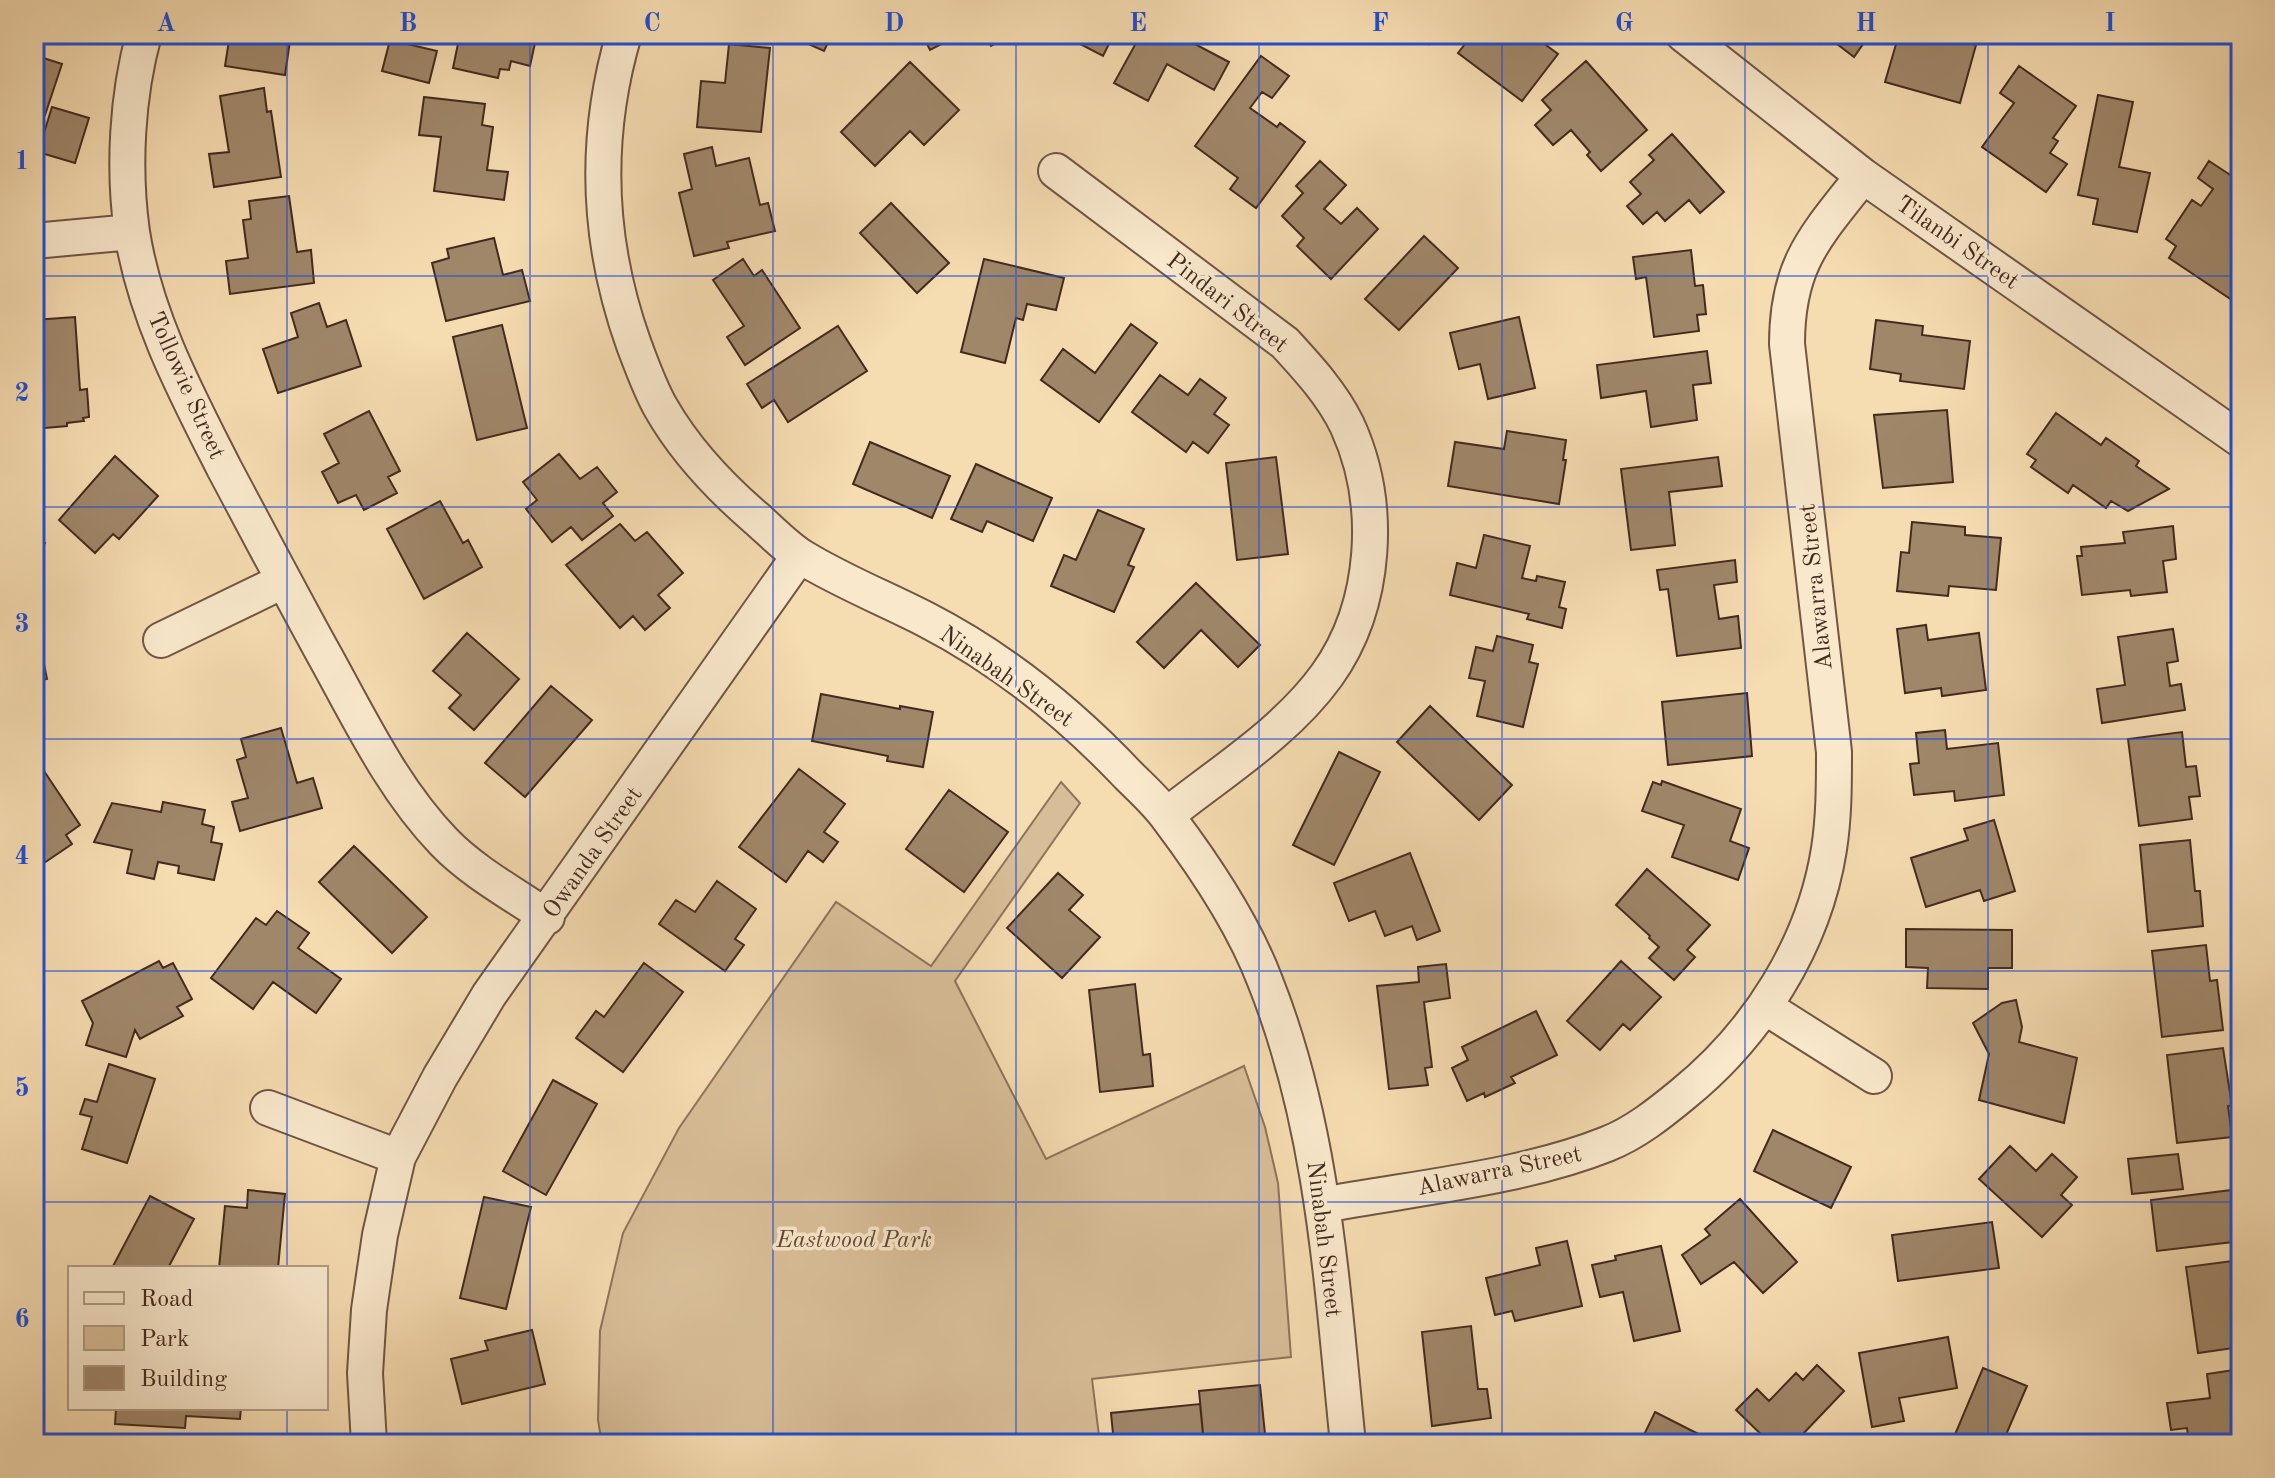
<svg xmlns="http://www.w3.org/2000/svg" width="2275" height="1478" font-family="'Old Standard TT',serif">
<rect width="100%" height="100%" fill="#f6dcb1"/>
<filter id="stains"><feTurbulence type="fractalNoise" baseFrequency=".0025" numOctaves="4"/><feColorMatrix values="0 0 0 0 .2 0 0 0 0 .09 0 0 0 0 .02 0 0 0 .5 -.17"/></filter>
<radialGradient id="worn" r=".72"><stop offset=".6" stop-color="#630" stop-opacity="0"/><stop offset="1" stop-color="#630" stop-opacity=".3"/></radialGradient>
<path fill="#d8be98" stroke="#8e745b" stroke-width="2" d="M 1061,782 L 1080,803 L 955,981 L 1046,1159 L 1244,1066 L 1265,1127 L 1278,1183 L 1291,1357 L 1092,1379 L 1100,1444 L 602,1444 L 598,1420 L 600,1331 L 623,1233 L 679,1128 L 836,902 L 931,966 Z"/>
<path fill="#a0876a" stroke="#432a1e" stroke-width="2" d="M 230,34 L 291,34 L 285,75 L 225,66 Z
M 460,34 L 537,34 L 530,66 L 511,61 L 509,70 L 500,69 L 498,78 L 453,68 Z
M 786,34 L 832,34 L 824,51 Z
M 922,34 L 961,34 L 930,50 Z
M 985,34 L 1013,34 L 991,46 Z
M 1061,34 L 1114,34 L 1103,56 Z
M 1141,34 L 1176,34 L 1229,62 L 1214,90 L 1167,64 L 1148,101 L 1114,83 Z
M 1416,34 L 1437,34 L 1429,44 Z
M 1473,34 L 1531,34 L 1558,54 L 1522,101 L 1458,53 Z
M 1824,34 L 1870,34 L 1854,57 Z
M 1899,34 L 1938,34 L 1976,45 L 1960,103 L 1885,82 Z
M 390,40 L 437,51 L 429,83 L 382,71 Z
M 729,44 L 770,48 L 761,132 L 697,127 L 701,81 L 725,83 Z
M 34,55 L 62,64 L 45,115 L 34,112 Z
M 1261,56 L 1289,76 L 1272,98 L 1262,92 L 1250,108 L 1277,127 L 1280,123 L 1305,142 L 1256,208 L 1230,189 L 1238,178 L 1195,146 Z
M 1586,61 L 1647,130 L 1601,171 L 1587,155 L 1590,152 L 1571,130 L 1553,145 L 1535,125 L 1551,110 L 1542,100 Z
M 910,62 L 959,110 L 924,145 L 910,131 L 875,166 L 841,132 Z
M 2019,66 L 2076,106 L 2053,138 L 2058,141 L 2050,153 L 2067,164 L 2046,192 L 1982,147 L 2014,103 L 2000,93 Z
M 264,88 L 267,112 L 271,111 L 281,177 L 214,187 L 209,154 L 229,152 L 220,96 Z
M 2098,95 L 2133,102 L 2119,167 L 2150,173 L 2137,232 L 2093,224 L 2098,199 L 2078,195 Z
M 424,97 L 485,104 L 482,125 L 493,127 L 487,170 L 508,172 L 504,200 L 434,191 L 441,137 L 419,135 Z
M 52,107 L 89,118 L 75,163 L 38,152 Z
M 1672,134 L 1724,192 L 1700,213 L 1689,200 L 1665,221 L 1657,212 L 1643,224 L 1627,206 L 1641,194 L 1630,182 L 1654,160 L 1649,155 Z
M 712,147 L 716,166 L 749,158 L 760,205 L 768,203 L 775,231 L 727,242 L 729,248 L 694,256 L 679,193 L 692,189 L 684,154 Z
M 1320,161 L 1346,185 L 1324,209 L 1341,224 L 1357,208 L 1378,229 L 1331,279 L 1297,246 L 1304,238 L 1282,216 L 1303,193 L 1296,186 Z
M 2209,161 L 2241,182 L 2241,286 L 2232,300 L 2169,258 L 2176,246 L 2166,239 L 2192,200 L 2201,206 L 2213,189 L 2198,178 Z
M 289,196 L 297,252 L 311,250 L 314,283 L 230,294 L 226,261 L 248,258 L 243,220 L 251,219 L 249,201 Z
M 891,203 L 949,263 L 917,293 L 860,233 Z
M 1424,236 L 1458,268 L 1399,330 L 1365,299 Z
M 494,238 L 503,275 L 522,270 L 530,301 L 446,321 L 432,263 L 449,258 L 447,249 Z
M 1691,250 L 1695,286 L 1703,285 L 1706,314 L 1697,315 L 1699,331 L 1654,337 L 1646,277 L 1636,279 L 1633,257 Z
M 743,259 L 754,276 L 762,270 L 800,328 L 745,365 L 727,337 L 744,326 L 713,280 Z
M 984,259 L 1064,278 L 1056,310 L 1027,304 L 1023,320 L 1016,318 L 1005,363 L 961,352 Z
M 319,303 L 327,327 L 346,320 L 361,366 L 278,393 L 263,349 L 298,337 L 291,313 Z
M 75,317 L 80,390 L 87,389 L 89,417 L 83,418 L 84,421 L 67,423 L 67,426 L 34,429 L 34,320 Z
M 1519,317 L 1535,388 L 1488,399 L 1480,364 L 1459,369 L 1450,333 Z
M 1876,320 L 1923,326 L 1922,335 L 1970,341 L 1964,389 L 1900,381 L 1901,374 L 1870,369 Z
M 1131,324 L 1157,343 L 1099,422 L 1041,380 L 1063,349 L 1095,373 Z
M 502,325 L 527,428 L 477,440 L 453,337 Z
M 838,326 L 867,371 L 788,422 L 774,400 L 762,408 L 747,384 Z
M 1707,351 L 1711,383 L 1693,385 L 1697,420 L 1651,427 L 1646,391 L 1601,398 L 1597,365 Z
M 1160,375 L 1188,395 L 1200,379 L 1226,398 L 1214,414 L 1229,425 L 1208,453 L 1193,442 L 1186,452 L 1132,412 Z
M 1947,410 L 1953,482 L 1883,488 L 1874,415 Z
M 369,411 L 400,471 L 388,477 L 397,493 L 364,510 L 356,495 L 338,503 L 322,472 L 339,463 L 324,434 Z
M 2056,413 L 2101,445 L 2106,438 L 2139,461 L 2136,466 L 2169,489 L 2128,511 L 2111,501 L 2106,508 L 2073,485 L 2068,493 L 2031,467 L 2036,460 L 2027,454 Z
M 1507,431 L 1566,440 L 1563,460 L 1566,460 L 1559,504 L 1448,486 L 1455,442 L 1504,449 Z
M 870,442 L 950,476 L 932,518 L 853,484 Z
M 559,454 L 580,479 L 597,467 L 617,492 L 603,503 L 613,516 L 582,540 L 571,527 L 552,542 L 526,509 L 537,500 L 523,482 Z
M 115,456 L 158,496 L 119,539 L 113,534 L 95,553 L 59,520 Z
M 1276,457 L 1288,554 L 1237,560 L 1226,463 Z
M 1718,457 L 1722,486 L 1669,492 L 1675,545 L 1631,550 L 1621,469 Z
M 976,464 L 1052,498 L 1033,541 L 987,521 L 982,532 L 951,519 Z
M 440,501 L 463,543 L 468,540 L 482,567 L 424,599 L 387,529 Z
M 1098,510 L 1144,529 L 1128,565 L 1134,567 L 1114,612 L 1051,586 L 1064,555 L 1076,560 Z
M 1912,522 L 1965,527 L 1965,535 L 2001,538 L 1996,590 L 1949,586 L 1948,596 L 1897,591 L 1901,552 L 1909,553 Z
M 620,524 L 635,541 L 647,532 L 683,573 L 658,595 L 670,608 L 645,630 L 633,616 L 620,628 L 566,565 Z
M 2173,526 L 2176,559 L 2163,561 L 2167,592 L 2131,596 L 2130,590 L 2082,595 L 2077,556 L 2082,556 L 2081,547 L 2125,543 L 2123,532 Z
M 34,535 L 45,543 L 34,560 Z
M 1484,535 L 1530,546 L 1522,578 L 1536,581 L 1537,576 L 1565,582 L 1559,607 L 1566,609 L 1562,628 L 1527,619 L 1529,614 L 1450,595 L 1457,563 L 1476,568 Z
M 1735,560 L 1737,582 L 1714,585 L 1719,619 L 1738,616 L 1741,648 L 1677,656 L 1668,589 L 1660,590 L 1657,570 Z
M 1196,583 L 1260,645 L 1238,667 L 1201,630 L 1164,668 L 1137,642 Z
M 1926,625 L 1928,640 L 1979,633 L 1986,690 L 1942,696 L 1941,688 L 1905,693 L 1897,629 Z
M 2173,629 L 2178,661 L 2167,663 L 2170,686 L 2181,684 L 2185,710 L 2102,723 L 2097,689 L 2125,685 L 2118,637 Z
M 37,630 L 47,679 L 36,681 L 44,719 L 34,721 L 34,631 Z
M 467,633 L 519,679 L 474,730 L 449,708 L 461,695 L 433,671 Z
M 1497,636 L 1533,645 L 1529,662 L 1538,664 L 1523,727 L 1477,716 L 1485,681 L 1469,678 L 1476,647 L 1493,651 Z
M 551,686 L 592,720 L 525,797 L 485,763 Z
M 1747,693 L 1752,756 L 1668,765 L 1662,702 Z
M 821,694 L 900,709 L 900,706 L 933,712 L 923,767 L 887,761 L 888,756 L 812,741 Z
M 1430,706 L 1512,785 L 1479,820 L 1397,742 Z
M 281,728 L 297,783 L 313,778 L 322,808 L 240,831 L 232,802 L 248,798 L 237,760 L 246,757 L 241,739 Z
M 1945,730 L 1947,749 L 1998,743 L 2004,795 L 1955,801 L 1954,791 L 1914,795 L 1910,764 L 1919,763 L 1916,733 Z
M 2182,732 L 2186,767 L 2196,766 L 2200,796 L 2189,797 L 2192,819 L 2139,826 L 2128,739 Z
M 1339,752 L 1380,772 L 1334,865 L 1293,845 Z
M 34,756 L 80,825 L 66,835 L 72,844 L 44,863 L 38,856 L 34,859 Z
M 799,769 L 845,804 L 824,832 L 838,842 L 823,862 L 808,851 L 786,882 L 739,847 Z
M 1662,781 L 1741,809 L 1730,841 L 1749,848 L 1738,880 L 1672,857 L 1684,825 L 1642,811 L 1653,782 L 1661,785 Z
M 949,790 L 1008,832 L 964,892 L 906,849 Z
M 163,802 L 205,810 L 202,824 L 214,827 L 211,842 L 222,844 L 214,880 L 178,873 L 179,866 L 158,862 L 154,879 L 127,873 L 132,850 L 94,842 L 112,803 L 161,812 Z
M 1994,820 L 2015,891 L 1984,901 L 1980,890 L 1926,907 L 1911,858 L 1968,840 L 1964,829 Z
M 2190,840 L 2195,891 L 2200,891 L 2203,926 L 2148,932 L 2140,845 Z
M 354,846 L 427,917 L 392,953 L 319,882 Z
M 1410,853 L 1440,931 L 1417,940 L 1412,926 L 1385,936 L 1375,911 L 1349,921 L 1334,883 Z
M 1647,869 L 1710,925 L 1687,950 L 1695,957 L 1674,980 L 1649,958 L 1659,947 L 1649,938 L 1650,936 L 1616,905 Z
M 1058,873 L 1083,895 L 1069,910 L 1100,937 L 1062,978 L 1007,928 Z
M 717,881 L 756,909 L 735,939 L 744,945 L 725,971 L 659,924 L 676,900 L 695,912 Z
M 277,911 L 309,933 L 298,948 L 341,979 L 316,1013 L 273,982 L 253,1009 L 211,978 L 256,918 L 266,925 Z
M 1906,929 L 2012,930 L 2012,968 L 1988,968 L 1988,989 L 1927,988 L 1928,968 L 1906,967 Z
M 2206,945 L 2210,981 L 2217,980 L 2223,1030 L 2162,1037 L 2152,951 Z
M 159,961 L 163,968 L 173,963 L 192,999 L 177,1007 L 183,1016 L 140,1039 L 135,1030 L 126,1057 L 86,1045 L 93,1023 L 82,1001 Z
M 1621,961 L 1661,997 L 1630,1030 L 1623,1024 L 1600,1050 L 1567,1021 Z
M 644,963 L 683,992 L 623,1072 L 576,1038 L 596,1011 L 604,1017 Z
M 1446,964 L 1450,998 L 1424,1002 L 1432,1067 L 1425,1068 L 1428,1085 L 1389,1089 L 1377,986 L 1419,982 L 1418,967 Z
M 1135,984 L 1143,1055 L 1150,1054 L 1153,1086 L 1100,1092 L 1089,990 Z
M 2016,1000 L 2022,1027 L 2019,1042 L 2077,1058 L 2064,1123 L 1979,1100 L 1989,1054 L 1973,1023 L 2002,1003 Z
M 1536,1011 L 1557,1055 L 1511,1077 L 1515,1083 L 1485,1097 L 1484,1093 L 1467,1101 L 1452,1068 L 1468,1060 L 1462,1047 Z
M 2223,1048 L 2232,1106 L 2228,1106 L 2232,1137 L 2177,1143 L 2167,1055 Z
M 109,1064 L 155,1079 L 127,1163 L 82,1149 L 92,1117 L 80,1114 L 85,1099 L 97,1102 Z
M 553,1080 L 597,1104 L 546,1195 L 503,1171 Z
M 1773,1130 L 1851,1167 L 1831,1208 L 1754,1171 Z
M 2010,1146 L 2036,1171 L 2052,1154 L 2077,1177 L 2061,1195 L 2072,1205 L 2042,1237 L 1979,1179 Z
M 2178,1154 L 2183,1189 L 2132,1194 L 2128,1159 Z
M 2240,1189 L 2241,1241 L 2157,1251 L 2151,1200 Z
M 248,1190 L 285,1194 L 278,1268 L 219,1268 L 225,1206 L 247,1208 Z
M 150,1196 L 194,1219 L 168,1268 L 112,1268 Z
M 484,1197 L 531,1207 L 506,1309 L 460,1298 Z
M 1740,1199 L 1797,1262 L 1763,1293 L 1734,1262 L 1701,1284 L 1682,1255 L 1710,1235 L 1705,1229 Z
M 1992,1222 L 1999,1268 L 1898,1281 L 1892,1235 Z
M 1567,1241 L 1582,1306 L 1515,1321 L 1512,1311 L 1495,1315 L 1486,1278 L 1540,1265 L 1536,1248 Z
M 1661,1246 L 1680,1331 L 1634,1341 L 1623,1292 L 1600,1297 L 1592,1265 L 1616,1260 L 1615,1256 Z
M 2241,1260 L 2241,1347 L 2198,1353 L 2186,1267 Z
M 1471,1326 L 1478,1389 L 1487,1389 L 1491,1418 L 1432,1426 L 1422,1332 Z
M 532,1330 L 545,1384 L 462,1404 L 451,1359 L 488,1350 L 485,1341 Z
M 1948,1337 L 1957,1388 L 1899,1398 L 1904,1421 L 1872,1427 L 1859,1353 Z
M 1817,1365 L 1844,1391 L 1801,1436 L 1810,1444 L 1771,1444 L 1736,1410 L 1757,1389 L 1769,1401 L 1796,1373 L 1803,1380 Z
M 1983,1368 L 2027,1386 L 2002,1444 L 1951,1444 Z
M 2241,1369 L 2241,1444 L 2189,1444 L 2187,1428 L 2171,1430 L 2167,1403 L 2210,1398 L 2207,1374 Z
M 1260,1385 L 1266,1444 L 1204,1444 L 1199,1391 Z
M 1200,1404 L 1204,1444 L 1114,1444 L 1111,1413 Z
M 116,1408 L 241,1408 L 240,1419 L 186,1416 L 185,1428 L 115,1424 Z
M 1655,1412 L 1718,1444 L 1647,1444 L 1641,1441 Z
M 467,1435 L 535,1444 L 466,1444 Z"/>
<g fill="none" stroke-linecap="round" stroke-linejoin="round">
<g stroke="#705643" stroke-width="38">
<path id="street" d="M 144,34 C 127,96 123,168 132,232 C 145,316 186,393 224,468 C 256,528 288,589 321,649 C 358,715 391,787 444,842 C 473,872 512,893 547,917
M 624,34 C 593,139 597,242 634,345 C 642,366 650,389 661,408 C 685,450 720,487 756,518 C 771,531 786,547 802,557 C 841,581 884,598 925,619 C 1001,658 1070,714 1128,775 C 1142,789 1158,803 1169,819 C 1206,868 1243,923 1265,981 C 1324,1129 1332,1288 1348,1444
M 1683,34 L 1863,176 L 2241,440
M 1056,171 L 1285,343 C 1308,368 1332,394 1347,425 C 1383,503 1377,605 1327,675 C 1286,732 1221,772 1167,815
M 34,241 L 132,232
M 161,640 L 283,581
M 1765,1007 L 1874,1076
M 268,1108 L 398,1157
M 1323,1205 C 1414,1188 1522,1178 1607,1144 C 1635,1133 1660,1113 1683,1094 C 1757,1034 1814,945 1829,849 C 1834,817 1834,785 1834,752 L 1787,344 C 1787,263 1816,236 1863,176
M 369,1444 L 365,1373 L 369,1310 L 380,1235 L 398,1157 L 440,1077 L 489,995 L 799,556"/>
</g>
<use href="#street" stroke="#f9e8cc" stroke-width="34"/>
</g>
<path fill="none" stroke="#1d4ed8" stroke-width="2" stroke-opacity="0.55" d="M 287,34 L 287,1268M 530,34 L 530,1444M 773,34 L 773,1444M 1016,34 L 1016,1444M 1259,34 L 1259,1444M 1502,34 L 1502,1444M 1745,34 L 1745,1444M 1988,34 L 1988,1444M 34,276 L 2241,276M 34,507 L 2241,507M 34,739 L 2241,739M 34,971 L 2241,971M 34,1202 L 2241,1202M 287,1408 L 287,1444"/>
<g text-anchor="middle" stroke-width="7" stroke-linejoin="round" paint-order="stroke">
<g font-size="24" fill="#432a1e" stroke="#f9e8cc">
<text transform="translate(1958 242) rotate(35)" y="8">Tilanbi Street</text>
<text transform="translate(1228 302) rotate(38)" y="8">Pindari Street</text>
<text transform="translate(187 385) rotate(66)" y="8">Tollowie Street</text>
<text transform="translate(1815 587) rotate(-96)" y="8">Alawarra Street</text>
<text transform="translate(1007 676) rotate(35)" y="8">Ninabah Street</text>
<text transform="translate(592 852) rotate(-55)" y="8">Owanda Street</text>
<text transform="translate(1499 1170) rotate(-12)" y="8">Alawarra Street</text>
<text transform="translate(1325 1239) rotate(83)" y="8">Ninabah Street</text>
</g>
<g font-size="24" font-style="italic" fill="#614836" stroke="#f9e8cc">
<text x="854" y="1247">Eastwood Park</text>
</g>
</g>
<rect width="2275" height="1478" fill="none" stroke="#f6dcb1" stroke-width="88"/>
<rect x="68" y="1266" width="260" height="144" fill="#f9e8cc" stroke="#b09c86" stroke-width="2"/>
<rect x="84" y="1292" width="40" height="12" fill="#f9e8cc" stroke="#b09c86" stroke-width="2"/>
<text x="140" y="1306" font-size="24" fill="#432a1e">Road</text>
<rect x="84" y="1326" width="40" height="24" fill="#d8be98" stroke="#b09c86" stroke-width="2"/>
<text x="140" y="1346" font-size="24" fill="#432a1e">Park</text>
<rect x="84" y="1366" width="40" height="24" fill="#a0876a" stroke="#b09c86" stroke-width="2"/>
<text x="140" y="1386" font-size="24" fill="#432a1e">Building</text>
<rect x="44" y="44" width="2187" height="1390" fill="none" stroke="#1d4ed8" stroke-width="3"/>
<g font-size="26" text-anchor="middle" font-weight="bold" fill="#1d4ed8">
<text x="166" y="31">A</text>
<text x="408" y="31">B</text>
<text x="652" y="31">C</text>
<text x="894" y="31">D</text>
<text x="1138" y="31">E</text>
<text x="1380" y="31">F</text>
<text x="1624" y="31">G</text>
<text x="1866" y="31">H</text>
<text x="2110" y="31">I</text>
<text x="22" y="169">1</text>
<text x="22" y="401">2</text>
<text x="22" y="632">3</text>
<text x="22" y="864">4</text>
<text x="22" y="1096">5</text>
<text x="22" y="1327">6</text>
</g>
<rect width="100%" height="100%" filter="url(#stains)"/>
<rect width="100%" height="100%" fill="url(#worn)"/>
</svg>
